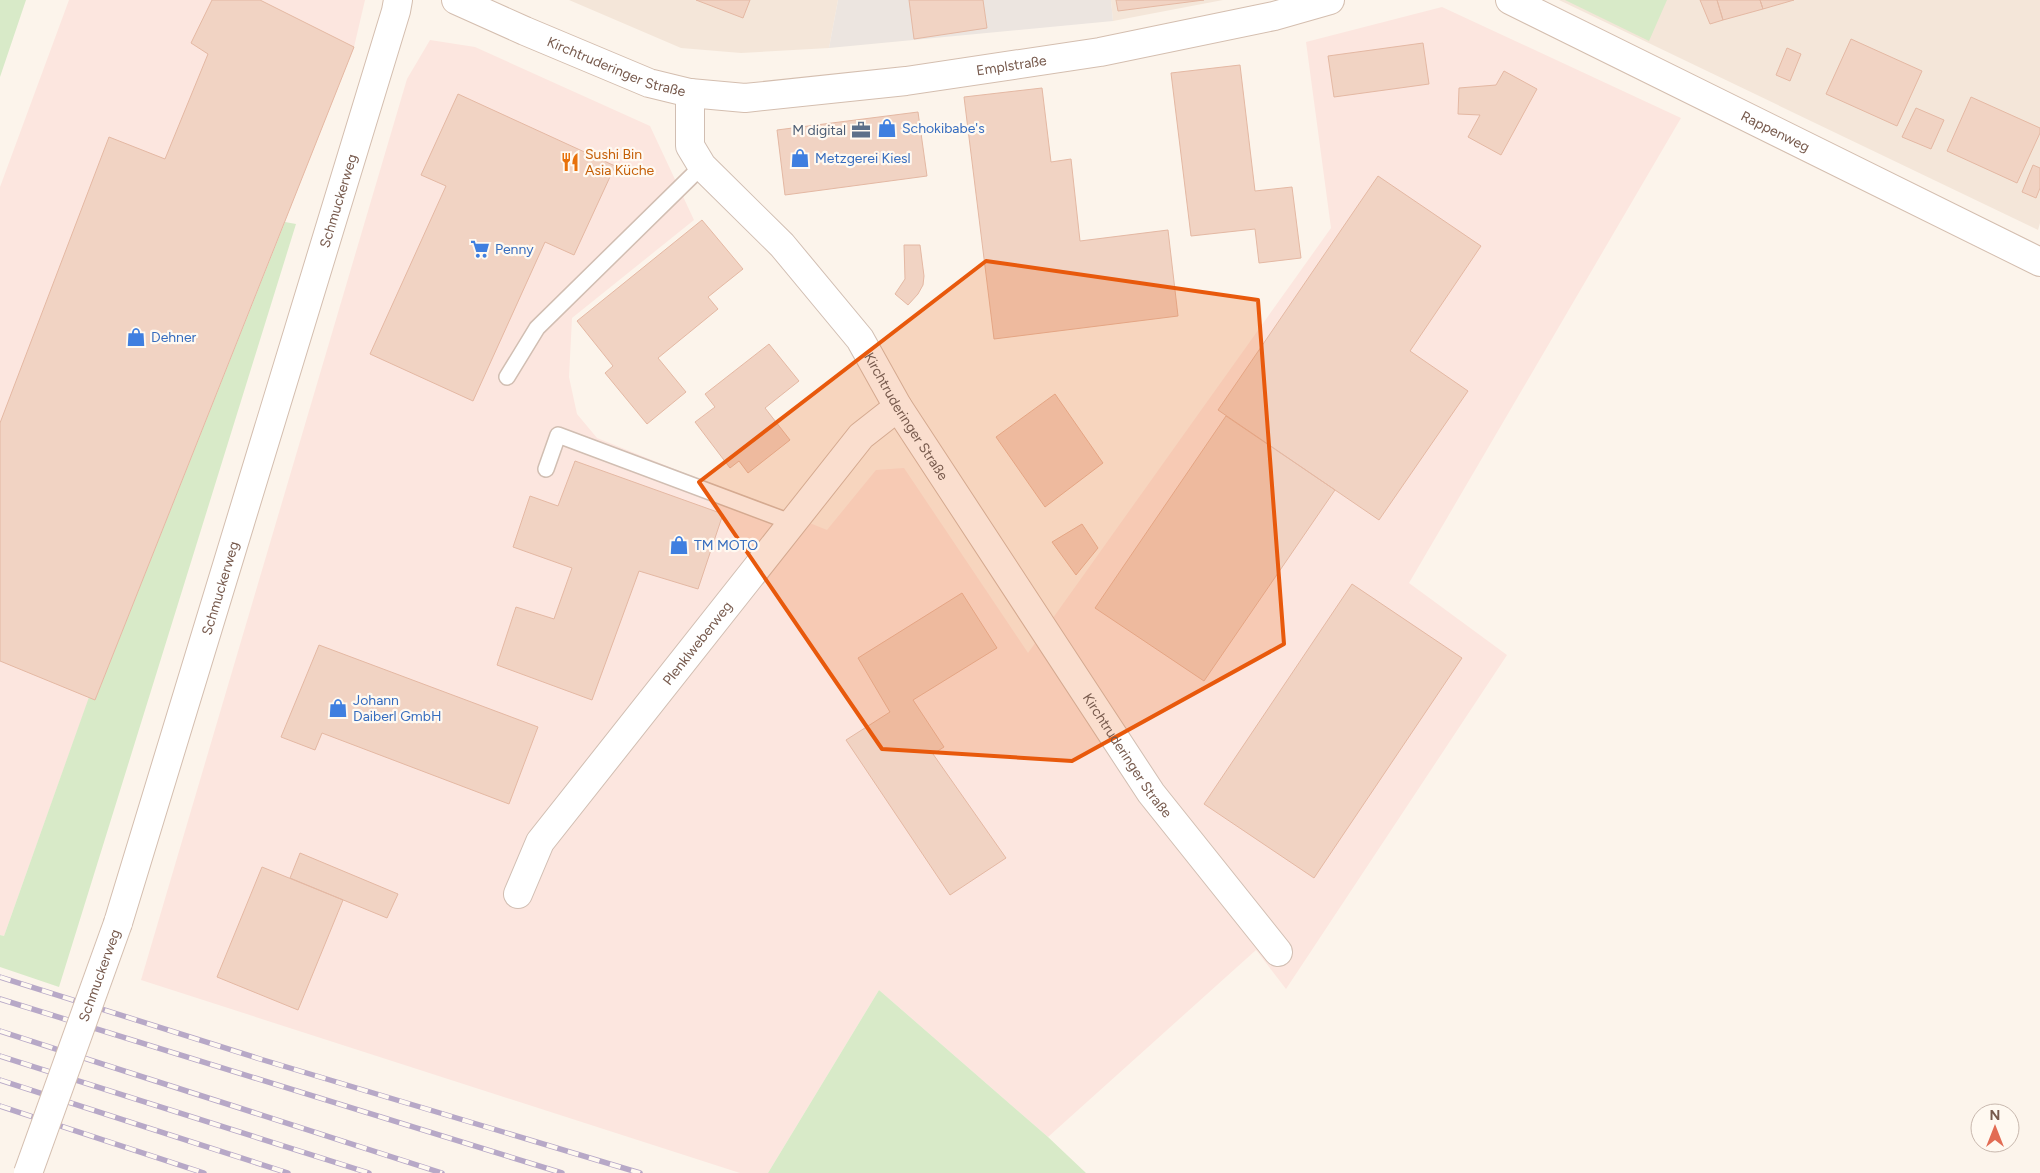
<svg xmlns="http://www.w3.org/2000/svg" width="2040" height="1173" font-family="Figtree,sans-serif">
<rect width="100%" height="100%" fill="#fcf4eb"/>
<path fill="#f4e6d9" d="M 569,0 L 838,0 L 829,48 L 741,53 L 681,48 Z
M 1111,0 L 1223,0 L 1113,21 Z
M 1559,0 L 2040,0 L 2040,223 L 2038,230 Z"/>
<path fill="#fce6df" d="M 69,0 L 365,0 L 354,47 L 95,700 L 89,698 L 4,936 L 0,935 L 0,187 Z
M 1442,7 L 1681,118 L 1409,583 L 1507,655 L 1286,989 L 1256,950 L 1048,1137 L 879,990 L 768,1173 L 740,1173 L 141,980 L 407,79 L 430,40 L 475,47 L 650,126 L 694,220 L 572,318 L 569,377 L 577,414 L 597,438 L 827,530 L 876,470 L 904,468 L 1028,653 L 1331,228 L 1306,42 Z"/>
<path fill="#ece5e0" d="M 838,0 L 1111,0 L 1113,21 L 829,48 Z"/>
<path fill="#d8eac8" d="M 0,0 L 26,0 L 0,77 Z
M 1565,0 L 1667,0 L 1649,41 Z
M 285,222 L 296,224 L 59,987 L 0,967 L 0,935 L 4,936 L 89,697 L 95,700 Z
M 879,990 L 1048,1137 L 1086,1173 L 768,1173 Z"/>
<path fill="#f1d3c3" stroke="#e4b8a3" d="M 212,0 L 260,0 L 354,47 L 95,700 L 0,661 L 0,423 L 109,137 L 165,159 L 208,54 L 191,43 Z
M 696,0 L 750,0 L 743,18 Z
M 909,0 L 983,0 L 987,28 L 914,39 Z
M 1116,0 L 1204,0 L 1118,11 Z
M 1700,0 L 1717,0 L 1723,20 L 1710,24 Z
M 1717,0 L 1760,0 L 1763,9 L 1723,20 Z
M 1760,0 L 1794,0 L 1763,9 Z
M 1851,39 L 1922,71 L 1897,126 L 1826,94 Z
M 1423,43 L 1429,84 L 1334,97 L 1328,56 Z
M 1787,48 L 1801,54 L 1790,81 L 1776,75 Z
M 1240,65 L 1255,191 L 1292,187 L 1301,258 L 1259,263 L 1255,229 L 1191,236 L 1171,73 Z
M 1504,71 L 1537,89 L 1501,155 L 1468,137 L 1480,115 L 1458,114 L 1459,88 L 1496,85 Z
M 1042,88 L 1051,162 L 1071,159 L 1080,241 L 1168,230 L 1178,316 L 994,339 L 964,97 Z
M 458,94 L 615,166 L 574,255 L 545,242 L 473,401 L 370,354 L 446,186 L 421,175 Z
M 1971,97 L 2040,128 L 2040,133 L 2017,183 L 1947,151 Z
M 1916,108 L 1944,120 L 1931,149 L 1902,137 Z
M 918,112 L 927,176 L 785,195 L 777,130 Z
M 2033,165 L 2040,168 L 2040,188 L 2036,198 L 2022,192 Z
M 1378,176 L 1481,246 L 1410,351 L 1468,391 L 1379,520 L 1218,410 Z
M 702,220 L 743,269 L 708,297 L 718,309 L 658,358 L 686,392 L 647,424 L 605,373 L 613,366 L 577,321 Z
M 904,245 L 920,245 L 924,276 L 923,285 L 918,294 L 908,305 L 895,294 L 905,279 Z
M 769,344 L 799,381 L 765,408 L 790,440 L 748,473 L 739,461 L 730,468 L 695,422 L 715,407 L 705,394 Z
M 1055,394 L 1103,463 L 1045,507 L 996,437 Z
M 1226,416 L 1335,490 L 1204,681 L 1095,608 Z
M 575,461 L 723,514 L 698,589 L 639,571 L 592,700 L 497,665 L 516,607 L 554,619 L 572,568 L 513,547 L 530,496 L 558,506 Z
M 1082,524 L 1098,548 L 1076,575 L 1052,542 Z
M 1352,584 L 1462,658 L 1314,878 L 1204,804 Z
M 962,593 L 997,648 L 913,700 L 944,747 L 933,754 L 1006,858 L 950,895 L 846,740 L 890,712 L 858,658 Z
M 319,645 L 538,727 L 509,804 L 322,733 L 315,750 L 281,737 Z
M 300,853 L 398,894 L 387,918 L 290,878 Z
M 262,867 L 343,900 L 298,1010 L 217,977 Z"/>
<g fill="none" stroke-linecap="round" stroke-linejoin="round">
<g stroke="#d1beb2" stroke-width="18">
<path id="lane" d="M 507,377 L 537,328 L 702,166
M 546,469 L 558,435 L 793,523"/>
</g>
<g stroke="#d1beb2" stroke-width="30">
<g id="street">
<path id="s1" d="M 690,93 L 690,146 L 702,166 L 782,245 L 860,339 L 898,407 L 1151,793 L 1278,952"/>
<path id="s2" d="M 518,894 L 540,842 L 861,436 L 898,407"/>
</g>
</g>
<g stroke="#d4beaf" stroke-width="30">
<g id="secondary">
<path id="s3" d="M 456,0 L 525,31 L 649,83 L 690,93 L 745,98 L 906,81 L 1100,52 L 1274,16 L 1330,0"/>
<path id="s4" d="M 1510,0 L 2040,262"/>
<path id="s5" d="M 118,923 L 396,11 L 398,0"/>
</g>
</g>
<use href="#lane" stroke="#fff" stroke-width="15"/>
<use href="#street" stroke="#fff" stroke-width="28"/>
<use href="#secondary" stroke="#fff" stroke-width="28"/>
<g stroke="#b7a8c7" stroke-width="5.5">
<path id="rail" d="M 0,977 L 260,1059 L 640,1173
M 0,999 L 562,1173
M 0,1031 L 442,1173
M 0,1056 L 369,1173
M 0,1080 L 288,1173
M 0,1106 L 204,1173"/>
</g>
<use href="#rail" stroke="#fff9f1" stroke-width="4" stroke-dasharray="11" stroke-linecap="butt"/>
<g stroke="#d4beaf" stroke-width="30" stroke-linecap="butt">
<g id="secondary-bridge">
<path id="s6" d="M 28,1173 L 118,923"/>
</g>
</g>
<use href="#secondary-bridge" stroke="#fff" stroke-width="28"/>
</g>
<path fill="#e8590c" fill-opacity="0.2" stroke="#e8590c" stroke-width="4" stroke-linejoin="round" d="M 986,261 L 1258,300 L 1284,644 L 1072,761 L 882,749 L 699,482 Z"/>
<defs>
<g id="shop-bare" transform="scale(1.5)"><path d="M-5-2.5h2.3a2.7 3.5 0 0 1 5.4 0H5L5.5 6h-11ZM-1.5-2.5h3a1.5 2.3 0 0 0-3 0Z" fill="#3f7fe0" stroke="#fff9f1" stroke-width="2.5" paint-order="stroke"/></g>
<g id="office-bare" transform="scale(1.5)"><path d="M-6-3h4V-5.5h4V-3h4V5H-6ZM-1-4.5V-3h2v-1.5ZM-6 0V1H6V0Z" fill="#5c6f8a" stroke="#fff9f1" stroke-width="2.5" paint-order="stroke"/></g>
<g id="restaurant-bare" transform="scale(1.5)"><path d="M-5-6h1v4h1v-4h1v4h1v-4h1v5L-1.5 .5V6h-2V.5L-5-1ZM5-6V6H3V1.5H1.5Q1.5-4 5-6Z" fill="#e8710a" stroke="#fff9f1" stroke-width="2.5" paint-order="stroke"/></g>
<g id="supermarket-bare" transform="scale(1.5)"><path d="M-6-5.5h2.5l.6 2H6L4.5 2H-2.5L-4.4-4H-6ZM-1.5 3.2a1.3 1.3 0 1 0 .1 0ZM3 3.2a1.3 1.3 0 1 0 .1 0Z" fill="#3f7fe0" stroke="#fff9f1" stroke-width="2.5" paint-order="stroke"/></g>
</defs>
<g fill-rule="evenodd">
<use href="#shop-bare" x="887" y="128"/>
<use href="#office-bare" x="861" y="130"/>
<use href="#shop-bare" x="800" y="158"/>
<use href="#restaurant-bare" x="570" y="162"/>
<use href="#supermarket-bare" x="480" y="249"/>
<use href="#shop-bare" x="136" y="337"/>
<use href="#shop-bare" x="679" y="545"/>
<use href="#shop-bare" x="338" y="708"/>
</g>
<g text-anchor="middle" stroke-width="4.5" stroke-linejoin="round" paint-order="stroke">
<g font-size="14" fill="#775a4d" stroke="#fff9f1">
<text dy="5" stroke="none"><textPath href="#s3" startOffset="576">Emplstraße</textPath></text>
<text dy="5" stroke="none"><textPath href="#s3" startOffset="174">Kirchtruderinger Straße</textPath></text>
<text dy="5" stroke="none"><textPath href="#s4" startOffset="296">Rappenweg</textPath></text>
<text dy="5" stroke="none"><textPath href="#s5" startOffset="755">Schmuckerweg</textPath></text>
<text dy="5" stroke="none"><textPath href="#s1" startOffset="401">Kirchtruderinger Straße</textPath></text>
<text dy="5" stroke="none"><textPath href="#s5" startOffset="350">Schmuckerweg</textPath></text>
<text dy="5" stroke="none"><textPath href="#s2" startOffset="310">Plenklweberweg</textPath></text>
<text dy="5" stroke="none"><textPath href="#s1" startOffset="806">Kirchtruderinger Straße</textPath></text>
<text dy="5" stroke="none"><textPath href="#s6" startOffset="210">Schmuckerweg</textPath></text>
</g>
<g font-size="14" fill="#366cbe" stroke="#fff9f1" text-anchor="start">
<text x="902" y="133">Schokibabe's</text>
<text x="815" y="163">Metzgerei Kiesl</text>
<text x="495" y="254">Penny</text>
<text x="151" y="342">Dehner</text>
<text x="694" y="550">TM MOTO</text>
<text x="353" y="705">Johann<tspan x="353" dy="16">Daiberl GmbH</tspan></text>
</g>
<g font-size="14" fill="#4e5e75" stroke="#fff9f1" text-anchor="end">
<text x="846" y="135">M digital</text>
</g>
<g font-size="14" fill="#c56008" stroke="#fff9f1" text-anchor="start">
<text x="585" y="159">Sushi Bin<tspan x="585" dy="16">Asia Küche</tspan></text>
</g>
</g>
<g transform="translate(1995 1128)"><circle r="24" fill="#fff9f1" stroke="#c9b9af"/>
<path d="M0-4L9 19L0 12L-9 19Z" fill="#e26c54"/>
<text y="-8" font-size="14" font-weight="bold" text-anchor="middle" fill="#775a4d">N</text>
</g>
</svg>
